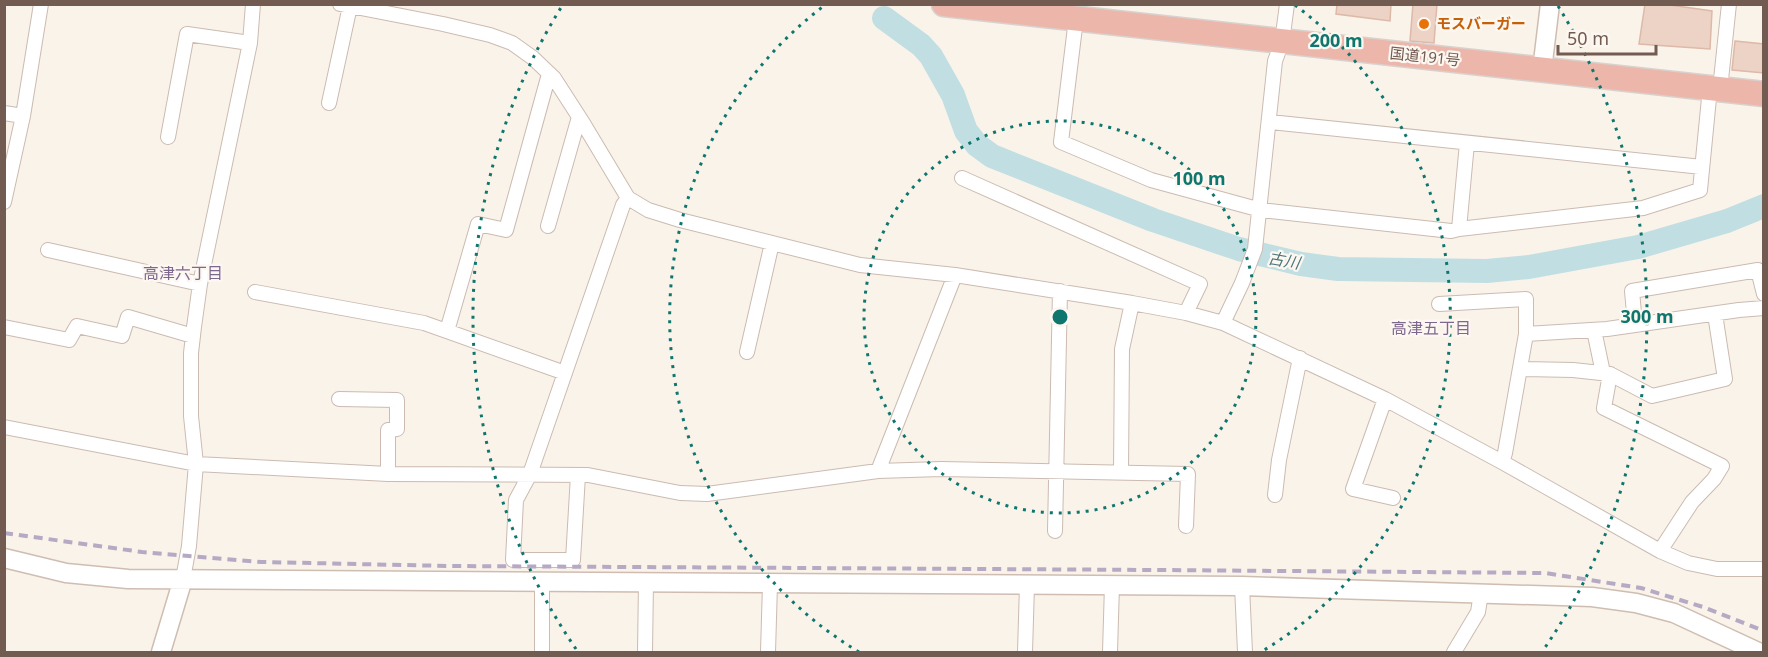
<svg xmlns="http://www.w3.org/2000/svg" width="1768" height="657" font-family="'Noto Sans','Noto Sans JP',sans-serif">
<rect width="100%" height="100%" fill="#faf3ea"/>
<g fill="none" stroke-linecap="round" stroke-linejoin="round">
<path stroke="#c1dfe2" stroke-width="24" d="M 884,18 L 921,45 L 931,56 L 953,95 L 966,131 L 977,145 L 992,156 L 1153,220 L 1239,249 L 1301,264 L 1338,269 L 1487,271 L 1529,267 L 1638,247 L 1727,221 L 1764,206"/>
</g>
<path fill="#ecd3c5" stroke="#ddb9a8" stroke-width="1.5" d="M 1337,4 L 1391,4 L 1390,21 L 1336,14 Z
M 1413,4 L 1437,4 L 1434,43 L 1410,41 Z
M 1645,4 L 1663,4 L 1712,11 L 1710,49 L 1639,44 Z
M 1735,41 L 1764,44 L 1764,73 L 1732,70 Z"/>
<g fill="none" stroke-linecap="round" stroke-linejoin="round">
<g stroke="#cbbbb1" stroke-width="16">
<path id="street" d="M 340,4 L 443,24 L 490,35 L 512,43 L 533,58 L 554,78 L 583,123 L 628,198 L 648,210 L 680,220 L 860,265 L 955,275 L 1132,303 L 1186,313 L 1223,323 L 1385,399 L 1502,462 L 1660,551 L 1688,563 L 1717,569 L 1764,569
M 1076,19 L 1061,142 L 1151,180 L 1261,210 L 1451,231 L 1459,229 L 1467,143
M 1720,89 L 1729,4
M 329,103 L 350,6
M 4,113 L 23,116
M 1270,122 L 1702,167
M 168,137 L 187,34 L 250,43
M 962,178 L 1200,284 L 1186,313
M 4,202 L 23,116 L 41,4
M 548,226 L 579,117
M 1459,229 L 1643,208 L 1700,190 L 1710,88
M 48,250 L 200,284
M 255,292 L 424,323 L 565,373
M 1439,304 L 1526,299 L 1526,334 L 1607,329 L 1739,310 L 1764,308
M 1223,323 L 1242,283 L 1255,249 L 1275,61 L 1282,42 L 1287,4
M 1635,324 L 1632,291 L 1758,270 L 1764,294
M 4,327 L 69,340 L 77,326 L 122,336 L 128,317 L 193,336
M 1594,330 L 1603,373
M 447,331 L 478,224 L 506,230 L 549,74
M 747,352 L 772,243
M 1520,369 L 1573,370 L 1610,374 L 1652,396 L 1725,379 L 1715,314
M 1610,374 L 1604,408 L 1722,466 L 1714,479 L 1692,502 L 1660,551
M 339,399 L 397,400 L 397,429 L 388,430 L 388,474
M 1385,399 L 1353,489 L 1393,498
M 4,427 L 196,464 L 388,474 L 588,475 L 680,493 L 707,494 L 878,471 L 941,469 L 1188,474 L 1186,526
M 1502,462 L 1505,453 L 1526,334
M 878,471 L 955,275
M 1121,471 L 1122,349 L 1132,303
M 578,475 L 573,560 L 513,560 L 516,500 L 530,474 L 623,205 L 628,198
M 1275,495 L 1279,460 L 1300,358
M 1055,531 L 1060,291
M 183,579 L 189,546 L 196,464 L 191,416 L 191,353 L 194,327 L 200,284 L 250,43 L 253,4
M 1242,586 L 1245,652
M 542,652 L 542,581
M 645,652 L 646,582
M 768,652 L 770,584
M 1025,652 L 1027,585
M 1110,652 L 1112,585
M 1454,652 L 1478,612 L 1481,593"/>
</g>
<g stroke="#cfbdb2" stroke-width="21">
<path id="secondary" d="M 1542,70 L 1550,4
M 4,558 L 66,573 L 128,579 L 1242,586 L 1592,597 L 1636,603 L 1674,613 L 1758,652
M 161,652 L 183,579"/>
</g>
<g stroke="#d8d1ce" stroke-width="27">
<path id="highway" d="M 944,4 L 1764,94"/>
</g>
<use href="#street" stroke="#fff" stroke-width="14"/>
<use href="#secondary" stroke="#fff" stroke-width="18"/>
<use href="#highway" stroke="#ecb7aa" stroke-width="24"/>
<path stroke="#b6a9c3" stroke-width="4" stroke-dasharray="9 6" stroke-linecap="butt" d="M 4,533 L 142,552 L 261,562 L 451,566 L 1158,570 L 1545,573 L 1641,588 L 1703,607 L 1764,631"/>
</g>
<g fill="none" stroke="#0f766e" stroke-width="3" stroke-dasharray="3 6">
<circle cx="1060" cy="317" r="196"/>
<path d="M859 652A391 391 0 0 1 825 5M1295 5A391 391 0 0 1 1261 652"/>
<path d="M576 649A587 587 0 0 1 562 6M1558 6A587 587 0 0 1 1544 649"/>
</g>
<circle fill="#e8710a" stroke="#fdf7f1" stroke-width="2" cx="1424" cy="24" r="6"/>
<g text-anchor="middle" stroke-width="4.5" stroke-linejoin="round" paint-order="stroke">
<g font-size="15" font-weight="bold" fill="#c56008" stroke="#fdf7f1" text-anchor="start">
<text x="1436" y="29">モスバーガー</text>
</g>
<g font-size="15" fill="#725b51" stroke="#fdf7f1">
<text transform="translate(1425 57) rotate(6)" y="5">国道191号</text>
</g>
<g font-size="16" font-style="italic" fill="#4a767b" stroke="#fdf7f1">
<text transform="translate(1284 260) rotate(10)" y="6">古川</text>
</g>
<g font-size="16" fill="#7f688d" stroke="#fdf7f1">
<text x="183" y="279">高津六丁目</text>
<text x="1431" y="334">高津五丁目</text>
</g>
</g>
<circle cx="1060" cy="317" r="9" fill="#0f766e" stroke="#fdf7f1" stroke-width="3"/>
<g font-size="18" text-anchor="middle" font-weight="bold" fill="#0f766e" stroke="#fdf7f1" stroke-width="4.5" stroke-linejoin="round" paint-order="stroke">
<text x="1336" y="47">200 m</text>
<text x="1199" y="185">100 m</text>
<text x="1647" y="323">300 m</text>
</g>
<rect width="1768" height="657" fill="none" stroke="#725b51" stroke-width="12"/>
<path d="M1558 45v9h98v-9" fill="none" stroke="#725b51" stroke-width="3"/>
<text x="1567" y="45" font-size="18" fill="#725b51" stroke="#fdf7f1" stroke-width="4.5" paint-order="stroke">50 m</text>
</svg>
